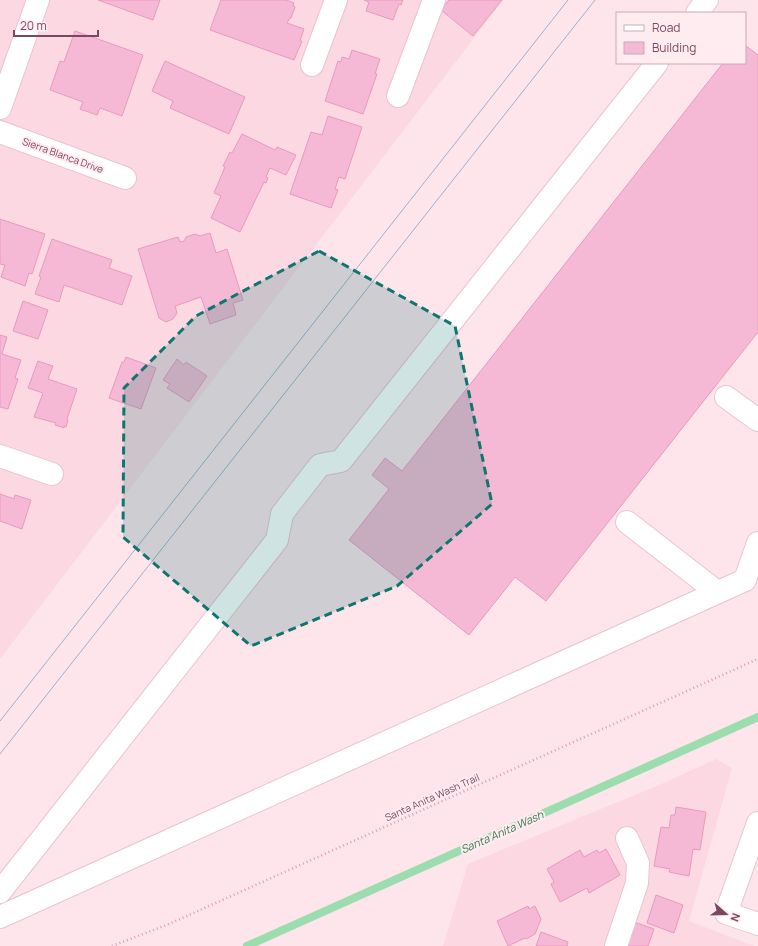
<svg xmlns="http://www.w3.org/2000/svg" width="758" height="946" font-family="Manrope,sans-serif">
<rect width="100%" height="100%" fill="#fee4eb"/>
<path fill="#fcd8e2" d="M 0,0 L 503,0 L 0,659 Z
M 716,759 L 732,768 L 689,921 L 754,946 L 443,946 L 468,864 L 666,782 Z"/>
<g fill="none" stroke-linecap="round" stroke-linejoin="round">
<path stroke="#9cddaf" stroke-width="8" d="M 247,946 L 758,717"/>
</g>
<path fill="#f6b9d5" stroke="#eb98bf" d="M 98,0 L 160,0 L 153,20 Z
M 221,0 L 286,0 L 294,3 L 293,5 L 295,7 L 291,18 L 289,19 L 287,23 L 304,29 L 300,41 L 302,41 L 294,60 L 210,30 Z
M 364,0 L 403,0 L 401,5 L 399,4 L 393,20 L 366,11 L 369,2 Z
M 449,0 L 502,0 L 473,36 L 441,10 Z
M 75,31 L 143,55 L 122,116 L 100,108 L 97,115 L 80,109 L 83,102 L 50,90 L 60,61 L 64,62 Z
M 745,45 L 758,55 L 758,332 L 546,601 L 515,577 L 469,635 L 349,540 L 389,489 L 372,475 L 385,458 L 402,471 L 723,63 L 745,63 Z
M 352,50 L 380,59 L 375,74 L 377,74 L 363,114 L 325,101 L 338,61 L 341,62 L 342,57 L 349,59 Z
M 165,61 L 245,97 L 229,134 L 170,108 L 173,101 L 152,91 Z
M 328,116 L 362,127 L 345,179 L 339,177 L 335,189 L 338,190 L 331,208 L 290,194 L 311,132 L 322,135 Z
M 242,134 L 275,150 L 277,147 L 296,155 L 286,175 L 270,168 L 266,177 L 268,178 L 266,183 L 264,182 L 240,232 L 211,218 L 221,196 L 214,193 L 225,167 L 223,166 L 230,152 L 232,153 Z
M 0,219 L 45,234 L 32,274 L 29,273 L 25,286 L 1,277 L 5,265 L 0,264 Z
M 210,233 L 216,253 L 227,249 L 243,300 L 233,303 L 236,315 L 210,324 L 201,297 L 175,306 L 177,313 L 173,319 L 166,322 L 159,318 L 138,249 L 178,237 L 180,242 L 184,241 L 186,237 L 195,234 L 200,236 Z
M 52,239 L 112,260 L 109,268 L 132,276 L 122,305 L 64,285 L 59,302 L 35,294 L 41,277 L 39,276 Z
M 23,301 L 48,310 L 38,339 L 13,331 Z
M 0,335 L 7,337 L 2,354 L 21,360 L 15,378 L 18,379 L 8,409 L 0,407 Z
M 126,357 L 156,368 L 141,409 L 109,398 L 122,362 L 124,362 Z
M 177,359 L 184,365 L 186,362 L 207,376 L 189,402 L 167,388 L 170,384 L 163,380 Z
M 38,361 L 53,366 L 48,379 L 77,389 L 67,419 L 68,420 L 66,427 L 64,426 L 64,428 L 55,425 L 56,423 L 34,417 L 43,393 L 28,388 Z
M 0,494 L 14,499 L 15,495 L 31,500 L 22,529 L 0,521 Z
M 676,807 L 706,812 L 700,850 L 693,849 L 689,876 L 669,872 L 670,869 L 654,866 L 661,827 L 669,828 L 671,815 L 675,815 Z
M 606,849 L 620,875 L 589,893 L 587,888 L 560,902 L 551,884 L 554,882 L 547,869 L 580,850 L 584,857 L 597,850 L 599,853 Z
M 656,895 L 683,905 L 674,933 L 647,923 Z
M 528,906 L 529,909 L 535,906 L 541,919 L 535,934 L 526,939 L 525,938 L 508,946 L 497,921 Z
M 631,921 L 654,929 L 648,946 L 622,946 Z
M 541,932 L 568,942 L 567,946 L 536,946 Z"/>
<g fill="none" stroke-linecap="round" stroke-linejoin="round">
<g stroke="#e9c3d2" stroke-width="24">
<path id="minor" d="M 697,13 L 707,0
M 312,65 L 336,0
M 398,96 L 434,0
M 0,108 L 38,0
M 0,132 L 125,178
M 726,397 L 758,420
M 0,456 L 52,474
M 627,522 L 717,592
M 758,823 L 726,913 L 758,924
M 0,892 L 277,540 L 282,514 L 320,465 L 341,461 L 657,63
M 0,917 L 745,580 L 758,543
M 616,946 L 637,883 L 638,863 L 627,838"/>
</g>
<path stroke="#dc9cba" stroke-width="2.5" stroke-dasharray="1 3" stroke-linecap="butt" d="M 112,946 L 169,924 L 758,659"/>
<use href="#minor" stroke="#fff" stroke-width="22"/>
<path stroke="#a1aec9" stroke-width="1" d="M 0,721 L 568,0
M 0,754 L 595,0"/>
</g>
<path fill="#0f766e" fill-opacity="0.2" stroke="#0f766e" stroke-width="3" stroke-dasharray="8 5" stroke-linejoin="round" d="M 319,251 L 455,326 L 492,504 L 397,586 L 251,646 L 123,537 L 124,388 L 196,316 Z"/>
<g text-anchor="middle" stroke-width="4" stroke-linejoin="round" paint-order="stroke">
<g font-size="10" fill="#7a4760" stroke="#ffecf1">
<text transform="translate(63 155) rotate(20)" y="4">Sierra Blanca Drive</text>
<text transform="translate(432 797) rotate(-24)" y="4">Santa Anita Wash Trail</text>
</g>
<g font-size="11" font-style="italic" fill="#36794b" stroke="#ffecf1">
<text transform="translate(502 832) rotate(-24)" y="4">Santa Anita Wash</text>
</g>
</g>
<rect x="616" y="12" width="130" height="52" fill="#ffecf1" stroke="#caaab7"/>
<rect x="624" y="25" width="20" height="6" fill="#ffffff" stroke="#caaab7"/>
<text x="652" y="32" font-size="12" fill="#7a4760">Road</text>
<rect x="624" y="42" width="20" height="12" fill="#f6b9d5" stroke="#caaab7"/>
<text x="652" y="52" font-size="12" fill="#7a4760">Building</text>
<g transform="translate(726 914) rotate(110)" stroke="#ffecf1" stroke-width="3" paint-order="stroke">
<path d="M0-3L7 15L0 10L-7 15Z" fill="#7a4760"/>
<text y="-6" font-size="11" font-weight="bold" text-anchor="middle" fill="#7a4760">N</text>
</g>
<path d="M14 30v6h84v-6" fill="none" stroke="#7a4760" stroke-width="2"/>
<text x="20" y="30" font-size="12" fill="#7a4760" stroke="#ffecf1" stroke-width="3" paint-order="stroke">20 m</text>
</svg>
